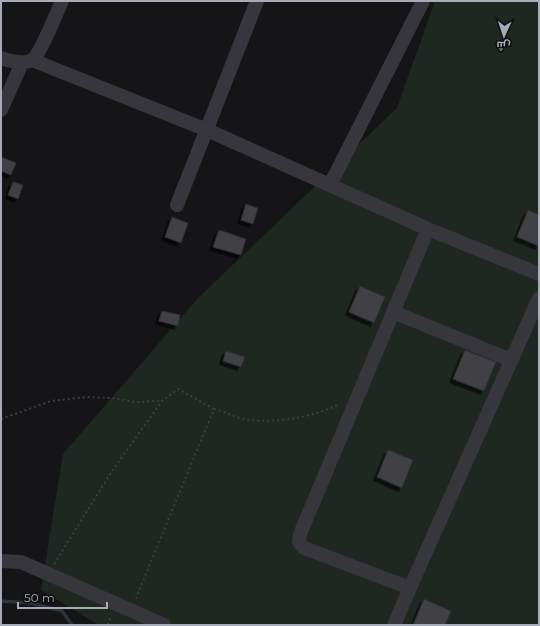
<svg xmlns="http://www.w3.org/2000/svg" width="540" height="626" font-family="Montserrat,Cairo,sans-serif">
<defs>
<filter id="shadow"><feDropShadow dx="-3.5" dy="3.5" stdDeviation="0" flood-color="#0009"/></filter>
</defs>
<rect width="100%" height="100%" fill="#151517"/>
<path fill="#1f2721" d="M 435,1 L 539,1 L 539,625 L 99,625 L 41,590 L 63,454 L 198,298 L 397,108 Z"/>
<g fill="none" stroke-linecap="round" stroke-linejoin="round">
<path stroke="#2b323a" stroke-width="3.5" d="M 1,601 L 30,603 L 62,611 L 72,625"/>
</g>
<path fill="#3f3f44" stroke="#2f2f33" filter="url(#shadow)" d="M 1,157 L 16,163 L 11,175 L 1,171 Z
M 13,182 L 23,185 L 18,199 L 8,195 Z
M 246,204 L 258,208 L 253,224 L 241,220 Z
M 528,210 L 539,215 L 539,246 L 517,237 Z
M 172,217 L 188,223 L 181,243 L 165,237 Z
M 219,230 L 246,239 L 241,255 L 213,247 Z
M 360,286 L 385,297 L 374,323 L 349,312 Z
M 162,311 L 180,315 L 178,326 L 159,321 Z
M 465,350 L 496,362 L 484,391 L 453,379 Z
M 226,351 L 245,357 L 241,367 L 223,361 Z
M 388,450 L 413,460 L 402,488 L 377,477 Z
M 424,599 L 451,611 L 445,625 L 413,625 Z"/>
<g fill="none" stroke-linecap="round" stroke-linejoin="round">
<path stroke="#3c3d43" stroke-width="2" stroke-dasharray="2 3" stroke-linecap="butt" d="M 214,409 C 225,412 239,419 250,420 C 280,423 313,417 340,404
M 1,419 L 51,401 L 87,397 L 112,398 L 136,402 L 162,401
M 54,564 L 112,471 L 162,401 L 178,389 L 214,409 L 136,598
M 108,625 L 111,616"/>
<path stroke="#36363c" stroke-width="14" d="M 1,58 C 10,61 23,65 32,60 C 40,55 57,12 62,1
M 32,60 L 207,130 L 428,229 L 539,274
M 1,110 L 22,63
M 330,185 L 423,1
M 177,205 L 257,1
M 393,312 L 511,360
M 1,561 L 21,562 L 164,625
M 410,588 L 304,548 L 299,542 L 300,534 L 428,229
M 394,625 L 410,588 L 539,298"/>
</g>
<rect width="540" height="626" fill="none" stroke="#a7aab7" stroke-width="4"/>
<g transform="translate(504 36) rotate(183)" stroke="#101012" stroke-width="3" paint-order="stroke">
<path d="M0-3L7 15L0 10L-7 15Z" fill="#a7aab7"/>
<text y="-6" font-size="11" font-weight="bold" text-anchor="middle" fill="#a7aab7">ش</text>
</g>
<path d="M18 602v6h89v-6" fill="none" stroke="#a7aab7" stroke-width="2"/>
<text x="24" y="602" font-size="12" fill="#a7aab7" stroke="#101012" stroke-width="3" paint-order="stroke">50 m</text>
</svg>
